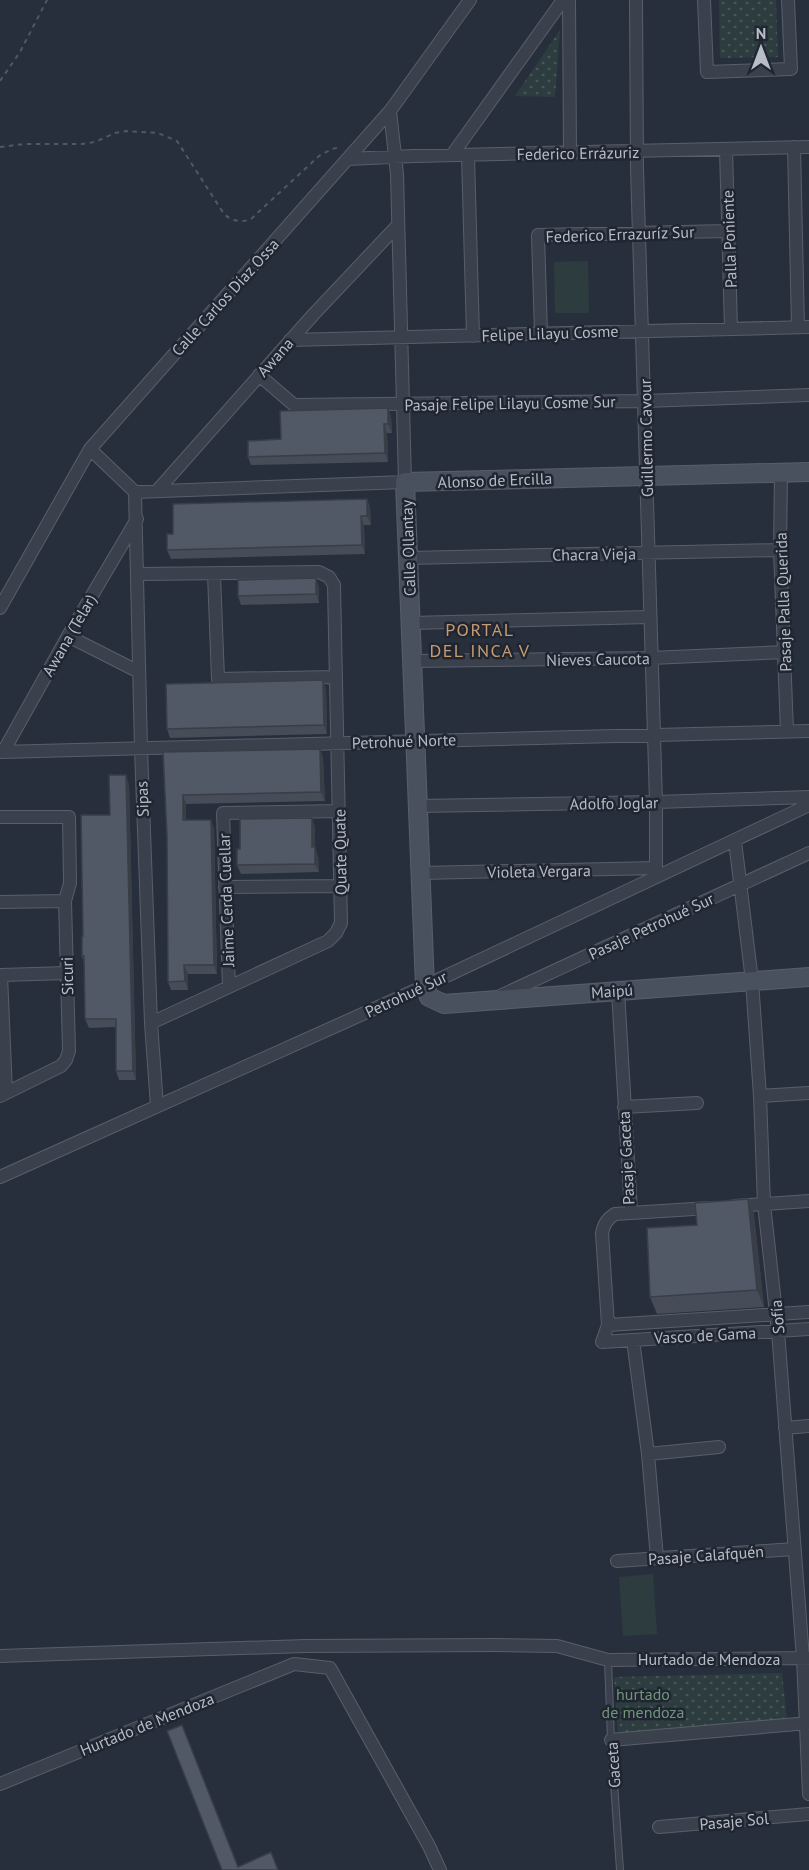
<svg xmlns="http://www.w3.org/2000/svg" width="809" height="1870" font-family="'PT Sans',sans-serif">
<defs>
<pattern id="park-dots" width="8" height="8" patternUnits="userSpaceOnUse" patternTransform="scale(1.5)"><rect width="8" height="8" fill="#2d3d3f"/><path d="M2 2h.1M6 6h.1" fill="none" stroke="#495759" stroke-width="1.8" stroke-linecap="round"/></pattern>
</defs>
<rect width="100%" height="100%" fill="#282f3c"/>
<path fill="url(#park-dots)" d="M 719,0 L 776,0 L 778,57 L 720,58 Z
M 560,30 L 555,97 L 515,96 Z
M 782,1673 L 787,1719 L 618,1733 L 614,1677 Z"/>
<path fill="#2d3d3f" d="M 588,261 L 589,313 L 555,313 L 554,262 Z
M 653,1574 L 657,1634 L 623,1636 L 619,1577 Z"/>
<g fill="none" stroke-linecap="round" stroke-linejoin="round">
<g stroke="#595f6a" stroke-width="8">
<path id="lane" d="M 608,1660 L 611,1740 L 620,1870"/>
</g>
<g stroke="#595f6a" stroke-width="14">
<path id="street" d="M 569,0 L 570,153
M 636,0 L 637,168 L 656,802 L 656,876
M 704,0 L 707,72 L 791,69 L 788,0
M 794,147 L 798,327
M 726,149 L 731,329
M 452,155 L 563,0
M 468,156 L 473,336
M 347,159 L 414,156 L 809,147
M 541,334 L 538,235 L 728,231
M 290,340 L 809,327
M 259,375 L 294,405 L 645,401 L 809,395
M 90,449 L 135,492 L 405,482 L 397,174 L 390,111
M 781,473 L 780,550 L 787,731
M 157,491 L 313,315 L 397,226
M 135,492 L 141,749 L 151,1023 L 157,1106
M 408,558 L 780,550
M 138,574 L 319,572 L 329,577 L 334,585 L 341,923 L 336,933 L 328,941 L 151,1023
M 214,574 L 218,679 L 336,677
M 0,608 L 90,449 L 390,111 L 470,0
M 411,623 L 649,617
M 68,636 L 139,672
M 412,661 L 651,658 L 784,652
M 0,752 L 809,731
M 3,752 L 68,636 L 137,519
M 418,806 L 656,802 L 809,797
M 0,817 L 69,817 L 70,883 L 65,901 L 69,1051 L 66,1060 L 61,1066 L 0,1096
M 735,841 L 752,981 L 760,1096 L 764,1204 L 778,1331 L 803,1658 L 809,1794
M 421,873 L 656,868
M 225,887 L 340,886
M 0,902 L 65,901
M 229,987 L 223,813 L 339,811
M 618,991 L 631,1212
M 500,996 L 809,853
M 6,1093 L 1,975 L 68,973
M 760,1096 L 809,1093
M 624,1107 L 697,1103
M 0,1177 L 425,986 L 809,805
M 735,1206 L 809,1201
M 709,1208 L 615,1214 C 607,1219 604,1224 602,1233 L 608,1325 L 602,1342 L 809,1329
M 608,1325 L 809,1312
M 633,1340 L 648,1454 L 657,1558
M 785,1428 L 809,1426
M 648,1454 L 719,1447
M 617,1561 L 794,1549
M 0,1656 L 305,1646 L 497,1645 L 557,1646 L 608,1660 L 809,1658
M 611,1740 L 809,1723
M 0,1784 L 294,1664 L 330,1668 L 429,1846 L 440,1870
M 659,1827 L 809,1814"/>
</g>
<g stroke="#595f6a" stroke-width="20">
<path id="secondary" d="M 809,472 L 405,482 L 425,986 L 429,997 L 444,1004 L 809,977"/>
</g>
<path stroke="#4b5b5e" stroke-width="2" stroke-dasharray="4.5 4.5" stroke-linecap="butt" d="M 0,81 L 20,52 L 47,0
M 0,147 L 24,144 L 82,144 L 95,142 L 115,133 L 126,131 L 158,133 L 177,141 L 224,214 C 232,221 241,223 251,219 L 319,156 L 332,149 L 341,147"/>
<use href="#lane" stroke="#3b414c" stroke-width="6"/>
<use href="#street" stroke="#3b414c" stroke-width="12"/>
<use href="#secondary" stroke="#4a515e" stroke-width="18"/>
</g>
<path fill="#464c58" d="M 388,408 L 391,417 L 392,433 L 387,433 L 388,462 L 251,465 L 248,457 L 281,439 Z
M 367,499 L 370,508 L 371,525 L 364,525 L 365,554 L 171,559 L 167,550 L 173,534 Z
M 319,587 L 319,603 L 241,605 L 238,596 Z
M 326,689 L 327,734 L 170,738 L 167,729 Z
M 320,749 L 323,758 L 325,801 L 186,804 L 186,820 L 214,828 L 217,974 L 188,974 L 188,990 L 171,990 L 168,982 L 167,836 L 163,752 Z
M 129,784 L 136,1080 L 119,1080 L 116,1071 L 116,1027 L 89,1028 L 85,1019 L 84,963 L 82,956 L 83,936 L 110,815 Z
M 315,827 L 315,848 L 318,856 L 319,872 L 241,874 L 237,865 L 240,849 Z
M 748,1199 L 754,1215 L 764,1307 L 657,1314 L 650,1297 L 697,1225 Z"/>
<path fill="#393e47" d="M 388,408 L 391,417 L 392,433 L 388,424 Z
M 384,424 L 387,433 L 388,462 L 385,453 Z
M 367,499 L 370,508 L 371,525 L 367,516 Z
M 361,516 L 364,525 L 365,554 L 362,545 Z
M 316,578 L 319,587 L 319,603 L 316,594 Z
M 323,680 L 326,689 L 327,734 L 324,725 Z
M 320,749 L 323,758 L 325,801 L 321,792 Z
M 126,775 L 129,784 L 136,1080 L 133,1071 Z
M 183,795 L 186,804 L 186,829 L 183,820 Z
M 312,818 L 315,827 L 315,848 L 318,856 L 319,872 L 315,864 L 312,847 Z
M 211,820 L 214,828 L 217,974 L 214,965 Z
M 184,965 L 188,974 L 188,990 L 185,981 Z
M 748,1199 L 754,1215 L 764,1307 L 757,1290 Z"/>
<path fill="#515866" stroke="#393e47" stroke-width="1.5" d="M 388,408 L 388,424 L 384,424 L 385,453 L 248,457 L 248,441 L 281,439 L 280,411 Z
M 367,499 L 367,516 L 361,516 L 362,545 L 167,550 L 167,534 L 173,534 L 173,504 Z
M 316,578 L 316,594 L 238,596 L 238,580 Z
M 323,680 L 324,725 L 167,729 L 166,684 Z
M 320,749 L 321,792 L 183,795 L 183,820 L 211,820 L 214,965 L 184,965 L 185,981 L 168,982 L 167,836 L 163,752 Z
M 109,775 L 126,775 L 133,1071 L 116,1071 L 116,1019 L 85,1019 L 84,956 L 82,956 L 82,936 L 83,936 L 81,815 L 110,815 Z
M 312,818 L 312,847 L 315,847 L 315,864 L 237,865 L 237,849 L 240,849 L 240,819 Z
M 748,1199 L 757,1290 L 650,1297 L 647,1228 L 697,1225 L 695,1203 Z
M 182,1725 L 238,1867 L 271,1852 L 278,1870 L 222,1870 L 167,1731 Z"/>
<g text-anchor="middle" stroke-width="5" stroke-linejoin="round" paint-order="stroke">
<g font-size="16" fill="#b7bdc7" stroke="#202631">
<text transform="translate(578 153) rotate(-1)" y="6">Federico Errázuriz</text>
<text transform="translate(620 234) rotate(-2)" y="6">Federico Errazuríz Sur</text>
<text transform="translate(729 239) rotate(-92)" y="6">Palla Poniente</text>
<text transform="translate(225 297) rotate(-48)" y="6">Calle Carlos Díaz Ossa</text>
<text transform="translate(550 333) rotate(-2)" y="6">Felipe Lilayu Cosme</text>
<text transform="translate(275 357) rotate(-48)" y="6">Awana</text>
<text transform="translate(510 403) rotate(-1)" y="6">Pasaje Felipe Lilayu Cosme Sur</text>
<text transform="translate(646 438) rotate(-91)" y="6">Guillermo Cavour</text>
<text transform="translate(495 480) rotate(-2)" y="6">Alonso de Ercilla</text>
<text transform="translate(408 548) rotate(-92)" y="6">Calle Ollantay</text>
<text transform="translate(594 554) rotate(-1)" y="6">Chacra Vieja</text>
<text transform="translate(783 602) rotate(-92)" y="6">Pasaje Palla Querida</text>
<text transform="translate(69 635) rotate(-60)" y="6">Awana (Telar)</text>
<text transform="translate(598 659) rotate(-1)" y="6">Nieves Caucota</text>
<text transform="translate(404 741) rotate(-2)" y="6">Petrohué Norte</text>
<text transform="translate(142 799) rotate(-92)" y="6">Sipas</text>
<text transform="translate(614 803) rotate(-1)" y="6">Adolfo Joglar</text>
<text transform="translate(340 852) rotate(-91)" y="6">Quate Quate</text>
<text transform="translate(539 871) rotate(-1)" y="6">Violeta Vergara</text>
<text transform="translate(226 900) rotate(-92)" y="6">Jaime Cerda Cuellar</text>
<text transform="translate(651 926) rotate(-25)" y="6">Pasaje Petrohué Sur</text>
<text transform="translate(67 976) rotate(-91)" y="6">Sicuri</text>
<text transform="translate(612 991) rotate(-4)" y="6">Maipú</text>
<text transform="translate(406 994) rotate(-25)" y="6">Petrohué Sur</text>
<text transform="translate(626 1158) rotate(-93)" y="6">Pasaje Gaceta</text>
<text transform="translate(777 1317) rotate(-95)" y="6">Sofía</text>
<text transform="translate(705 1335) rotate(-3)" y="6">Vasco de Gama</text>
<text transform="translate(706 1555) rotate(-4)" y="6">Pasaje Calafquén</text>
<text x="709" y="1665">Hurtado de Mendoza</text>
<text transform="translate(147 1724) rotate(-22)" y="6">Hurtado de Mendoza</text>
<text transform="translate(613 1765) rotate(-94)" y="6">Gaceta</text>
<text transform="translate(734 1821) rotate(-5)" y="6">Pasaje Sol</text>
</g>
<g font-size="16" fill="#71957b" stroke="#202631">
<text x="643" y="1700">hurtado<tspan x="643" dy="18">de mendoza</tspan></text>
</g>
<g font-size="18" letter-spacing="1.5" fill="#c79b72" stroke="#202631">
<text x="480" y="636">PORTAL<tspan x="480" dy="21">DEL INCA V</tspan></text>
</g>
</g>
<g transform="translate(761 48)" stroke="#202631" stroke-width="4.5" paint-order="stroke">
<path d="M0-4.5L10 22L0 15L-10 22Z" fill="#b7bdc7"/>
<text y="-9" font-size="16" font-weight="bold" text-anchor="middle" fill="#b7bdc7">N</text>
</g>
</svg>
